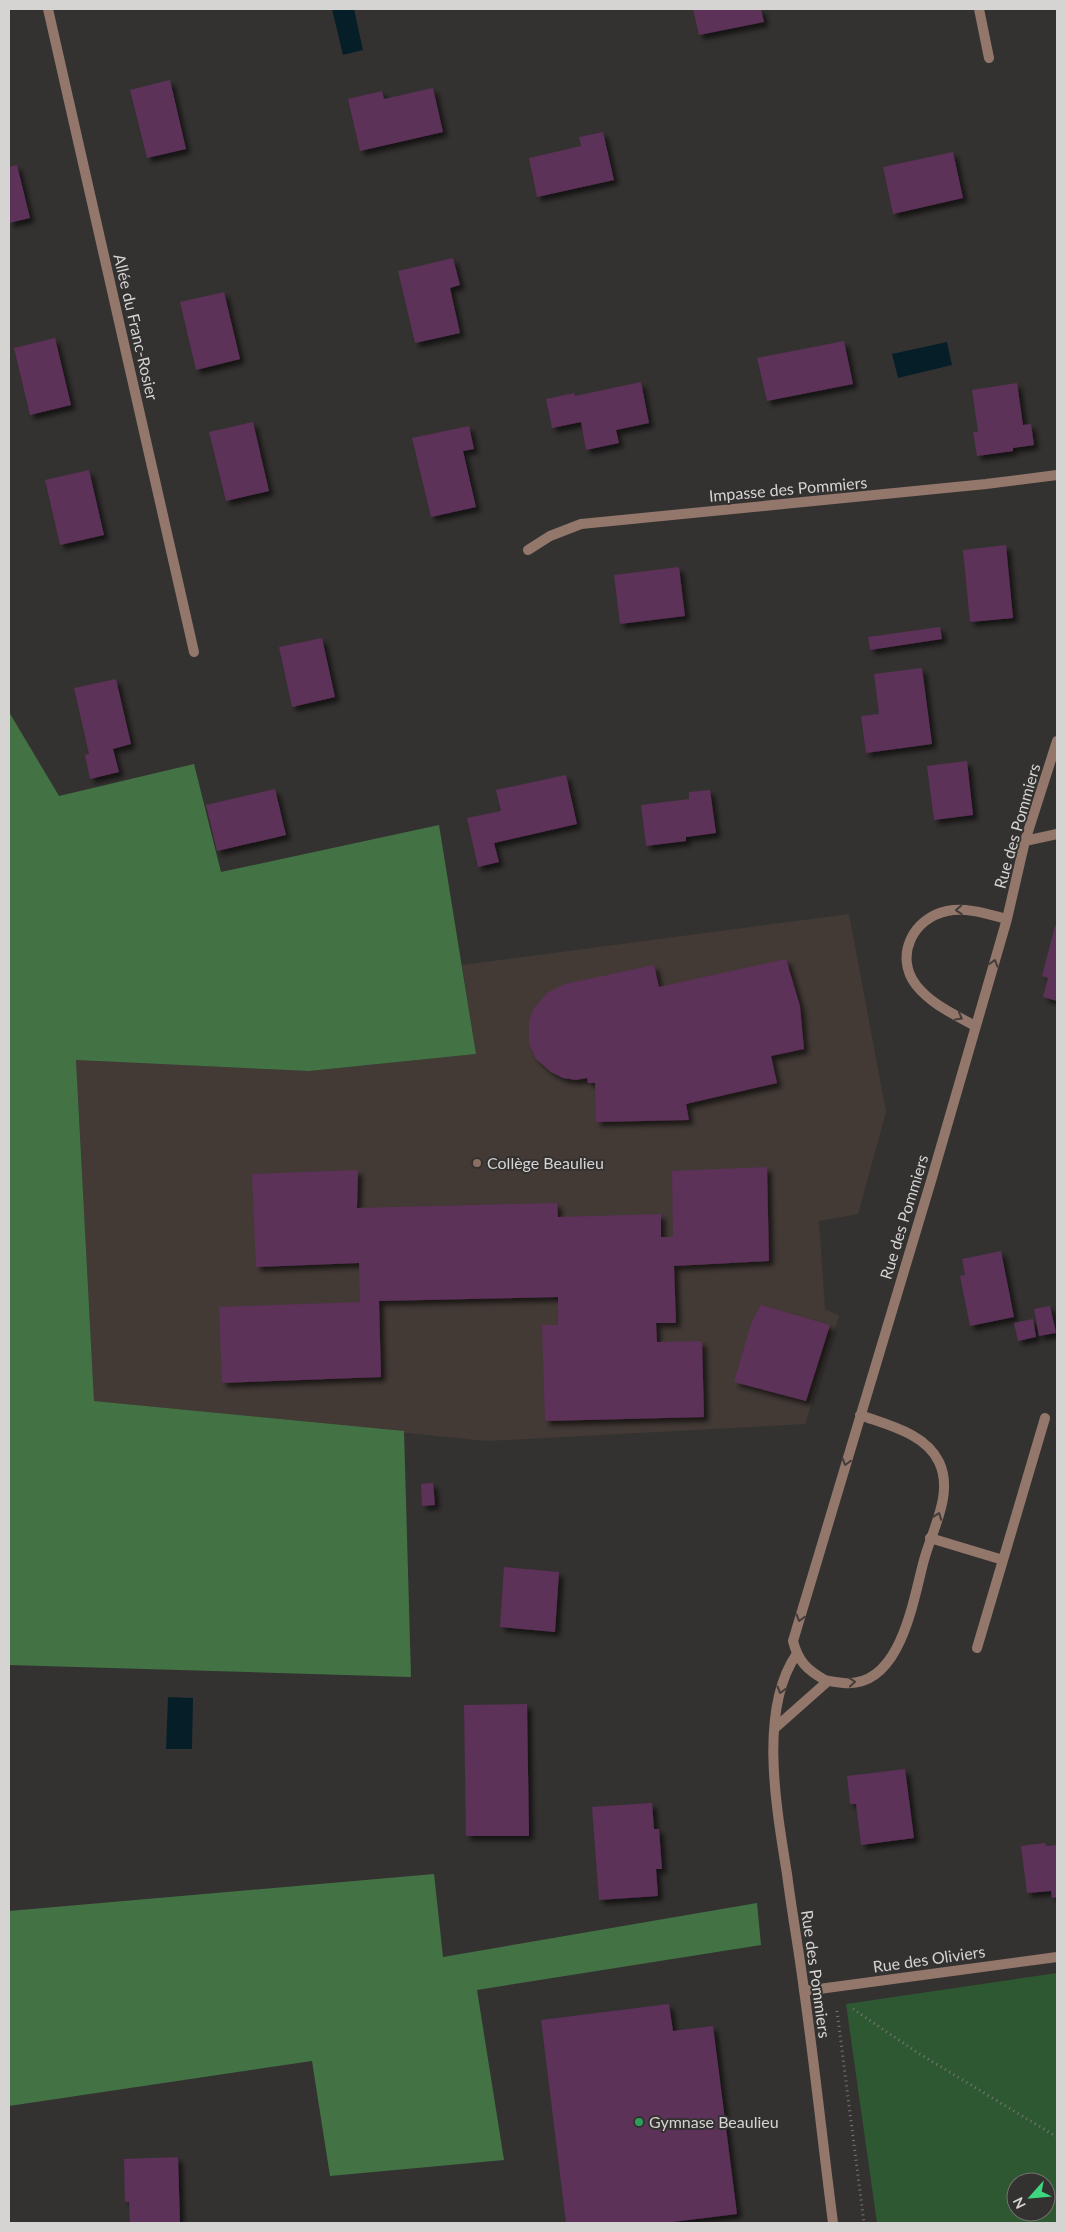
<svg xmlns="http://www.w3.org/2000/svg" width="1066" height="2232" font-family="Lato,sans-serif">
<defs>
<filter id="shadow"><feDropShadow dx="4.5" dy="4.5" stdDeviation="2.5" flood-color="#0009"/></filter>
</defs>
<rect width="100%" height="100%" fill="#343231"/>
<path fill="#433a36" d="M 849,914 L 886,1112 L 858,1214 L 819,1221 L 825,1309 L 839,1316 L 805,1424 L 487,1441 L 94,1401 L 76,1060 L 309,1071 L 476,1054 L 462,965 Z"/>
<path fill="#2e5831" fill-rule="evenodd" d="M 1057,1973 L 1057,2223 L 877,2223 L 846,2004 ZM 1016,2182 L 1046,2182 L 1046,2212 L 1016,2212 Z"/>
<path fill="#437345" d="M 9,712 L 59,796 L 194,764 L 221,872 L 439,825 L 476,1054 L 309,1071 L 76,1060 L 94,1401 L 404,1431 L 411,1677 L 9,1665 Z
M 434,1874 L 443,1957 L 757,1903 L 761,1945 L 477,1990 L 504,2160 L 330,2176 L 312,2061 L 9,2106 L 9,1911 Z"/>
<path fill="#061e28" d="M 332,9 L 354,9 L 363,50 L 343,55 Z
M 947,342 L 952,365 L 898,378 L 892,354 Z
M 168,1697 L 193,1698 L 192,1749 L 166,1749 Z"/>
<path fill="#5d3059" filter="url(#shadow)" d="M 693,9 L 761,9 L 764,22 L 699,35 Z
M 170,80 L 186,149 L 147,158 L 130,90 Z
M 433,88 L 443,132 L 360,151 L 348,99 L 382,91 L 384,99 Z
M 603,132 L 614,180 L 537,197 L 529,158 L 581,146 L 579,137 Z
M 953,152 L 963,198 L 893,214 L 883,167 Z
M 17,165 L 30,218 L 9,223 L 9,167 Z
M 453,258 L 460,285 L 450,288 L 460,333 L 415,343 L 398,271 Z
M 224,292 L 240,359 L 196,370 L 180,302 Z
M 55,338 L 71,405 L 30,415 L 14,348 Z
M 844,341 L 853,384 L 767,401 L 757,358 Z
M 641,382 L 649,423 L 616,430 L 619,443 L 586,450 L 581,422 L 552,428 L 546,399 L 574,393 L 575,396 Z
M 1017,383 L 1023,425 L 1031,424 L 1034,445 L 1013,448 L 1013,451 L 977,456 L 973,432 L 978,432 L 972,390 Z
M 253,422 L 269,491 L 226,501 L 209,432 Z
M 469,426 L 474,449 L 463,451 L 476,507 L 431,517 L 412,438 Z
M 89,470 L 104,535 L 60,545 L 45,480 Z
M 1006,545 L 1013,618 L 970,622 L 963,550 Z
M 679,567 L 685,616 L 620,624 L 614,575 Z
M 940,627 L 942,639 L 870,650 L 868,637 Z
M 322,638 L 335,697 L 292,707 L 279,647 Z
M 922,668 L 932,744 L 866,753 L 861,716 L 879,714 L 874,674 Z
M 116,679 L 131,744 L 113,749 L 119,772 L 90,779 L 85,755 L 89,754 L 74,688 Z
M 967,761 L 973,815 L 934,820 L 927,766 Z
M 566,775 L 577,824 L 494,843 L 499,862 L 478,867 L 467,818 L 501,811 L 496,790 Z
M 275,789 L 286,835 L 217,851 L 206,805 Z
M 710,790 L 716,833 L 686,837 L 686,841 L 646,846 L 641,805 L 689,799 L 689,792 Z
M 1055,926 L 1057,926 L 1057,1001 L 1043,997 L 1048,978 L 1042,976 Z
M 786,959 L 800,1006 L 804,1049 L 771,1056 L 777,1083 L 686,1104 L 689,1120 L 596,1122 L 595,1083 L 588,1083 L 587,1078 L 576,1080 L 563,1078 L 551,1072 L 536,1059 L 529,1044 L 529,1021 L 534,1008 L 547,993 L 565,984 L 654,965 L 659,987 Z
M 767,1167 L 769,1261 L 674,1266 L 676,1323 L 656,1323 L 657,1342 L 702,1341 L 704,1417 L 545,1421 L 542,1325 L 558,1325 L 558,1297 L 379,1301 L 381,1377 L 222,1383 L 219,1307 L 360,1302 L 359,1263 L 256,1267 L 252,1174 L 358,1170 L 357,1208 L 557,1203 L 558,1217 L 661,1214 L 661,1237 L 673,1237 L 672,1171 Z
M 1001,1251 L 1014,1317 L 970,1326 L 960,1276 L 965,1275 L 962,1259 Z
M 761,1305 L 830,1325 L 806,1401 L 734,1382 L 752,1321 Z
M 1050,1306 L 1056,1333 L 1039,1336 L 1034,1309 Z
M 1033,1319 L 1036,1337 L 1018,1341 L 1014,1323 Z
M 433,1483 L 435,1505 L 422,1506 L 421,1484 Z
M 504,1567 L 559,1572 L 555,1632 L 500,1627 Z
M 527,1704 L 529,1836 L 466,1836 L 464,1705 Z
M 905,1769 L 914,1838 L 861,1845 L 856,1804 L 850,1804 L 847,1776 Z
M 652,1803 L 654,1829 L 659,1829 L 662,1869 L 656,1869 L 658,1896 L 599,1900 L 592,1807 Z
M 1045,1843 L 1046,1846 L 1057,1845 L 1057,1897 L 1052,1898 L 1051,1891 L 1027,1893 L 1021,1846 Z
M 669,2004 L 673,2031 L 713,2026 L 737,2214 L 664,2223 L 566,2223 L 541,2020 Z
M 178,2157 L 180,2223 L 130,2223 L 129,2202 L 125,2202 L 124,2159 Z"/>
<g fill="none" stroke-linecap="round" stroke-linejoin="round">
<path stroke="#787776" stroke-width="3" stroke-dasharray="1 4" stroke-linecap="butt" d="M 853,2009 L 918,2053 L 1057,2137
M 837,2011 L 864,2223"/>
<path stroke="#93776b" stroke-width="10" d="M 930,1538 L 1003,1560
M 977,1648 L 1045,1418"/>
<path stroke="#93776b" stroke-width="10" d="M 48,9 L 194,652
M 979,9 L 989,58
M 528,550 L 550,536 L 581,524 L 986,484 L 1057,475
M 1025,841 L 1057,834
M 975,1026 C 954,1014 932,1005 916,985 C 894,956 913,918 947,911 C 967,907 987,914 1007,919
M 860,1415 C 887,1425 925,1433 939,1462 C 954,1493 932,1530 924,1560 C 913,1600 901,1688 844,1683 C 838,1682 831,1682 825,1680 C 807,1670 798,1661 793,1641 L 931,1181 L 1007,919 L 1025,841 L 1057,741
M 796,1655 C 758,1711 777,1811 787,1874 C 792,1913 799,1951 804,1990 C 815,2068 823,2146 833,2223
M 775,1728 L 828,1681
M 804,1991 L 1057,1957"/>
</g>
<defs><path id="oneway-chevron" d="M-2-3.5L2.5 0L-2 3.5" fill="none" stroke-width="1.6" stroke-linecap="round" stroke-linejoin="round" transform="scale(1.25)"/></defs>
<g stroke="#423c3a">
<use href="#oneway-chevron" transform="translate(959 910) rotate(176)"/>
<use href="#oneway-chevron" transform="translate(994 963) rotate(-74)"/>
<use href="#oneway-chevron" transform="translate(959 1017) rotate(29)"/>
<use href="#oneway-chevron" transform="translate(846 1462) rotate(106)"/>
<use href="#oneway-chevron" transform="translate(938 1516) rotate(-70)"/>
<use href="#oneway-chevron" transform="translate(800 1618) rotate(106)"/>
<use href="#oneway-chevron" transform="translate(852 1682) rotate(-5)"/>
<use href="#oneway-chevron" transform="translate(781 1690) rotate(105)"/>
</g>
<circle fill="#8d6e63" stroke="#343231" stroke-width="2" cx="477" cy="1163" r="5"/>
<circle fill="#2e9e5b" stroke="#343231" stroke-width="2" cx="639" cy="2122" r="5"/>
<g text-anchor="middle" stroke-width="4" stroke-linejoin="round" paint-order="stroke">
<g font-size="16" fill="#d5d4d3" stroke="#343231">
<text transform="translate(136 327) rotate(77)" y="6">Allée du Franc-Rosier</text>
<text transform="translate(788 489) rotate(-5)" y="6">Impasse des Pommiers</text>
<text transform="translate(1017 826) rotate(-74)" y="6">Rue des Pommiers</text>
<text transform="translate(904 1217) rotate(-73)" y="6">Rue des Pommiers</text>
<text transform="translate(929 1959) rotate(-8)" y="6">Rue des Oliviers</text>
<text transform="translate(816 1974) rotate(82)" y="6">Rue des Pommiers</text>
</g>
<g font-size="16" fill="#d5d4d3" stroke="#343231" text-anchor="start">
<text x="487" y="1169">Collège Beaulieu</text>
<text x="649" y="2128">Gymnase Beaulieu</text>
</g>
</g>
<rect width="1066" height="2232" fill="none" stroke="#d5d4d3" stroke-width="20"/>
<g transform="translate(1031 2197) rotate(243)"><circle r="24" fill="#343231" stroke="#747372"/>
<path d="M0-4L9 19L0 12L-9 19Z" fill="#3cd77e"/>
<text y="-8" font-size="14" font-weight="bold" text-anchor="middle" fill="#d5d4d3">N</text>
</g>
</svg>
